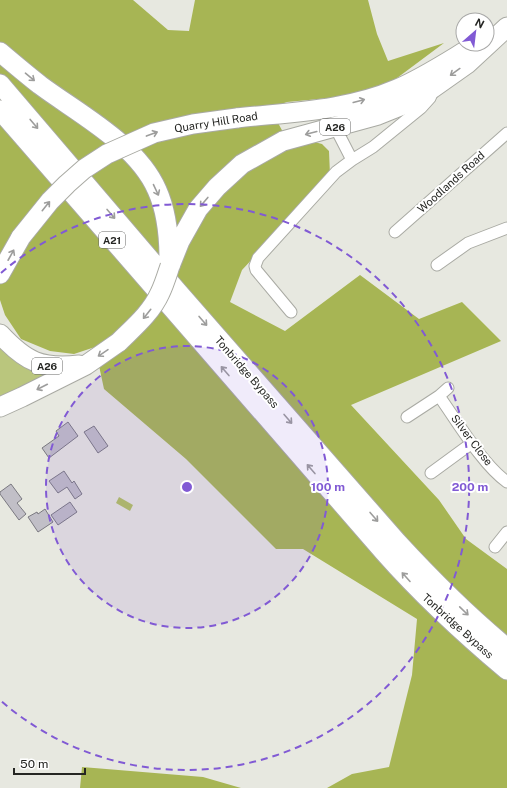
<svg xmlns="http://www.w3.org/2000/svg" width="507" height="788" font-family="'Public Sans',sans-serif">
<rect width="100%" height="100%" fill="#e7e8e0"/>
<path fill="#bac67d" d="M 0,342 L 57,370 L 0,399 Z"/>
<path fill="#a7b554" d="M 0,0 L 133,0 L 168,30 L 189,31 L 195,0 L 368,0 L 377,34 L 388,61 L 444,43 L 393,81 L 362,95 L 287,102 L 270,108 L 284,134 L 322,144 L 329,151 L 330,175 L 242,270 L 230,302 L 285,331 L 360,275 L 419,319 L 462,302 L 501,341 L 351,405 L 439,500 L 466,539 L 507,569 L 507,788 L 327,788 L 352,774 L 389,767 L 412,675 L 417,619 L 303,549 L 276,549 L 186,459 L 104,389 L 95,347 L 74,354 L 50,351 L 21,339 L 5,315 L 0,300 Z
M 82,767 L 203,777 L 241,788 L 80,788 Z"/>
<path fill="#b2c160" d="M 119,497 L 133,505 L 130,511 L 116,503 Z"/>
<path fill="#c1bfc7" stroke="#7a7980" d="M 68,422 L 78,436 L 49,458 L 42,448 L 59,436 L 56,431 Z
M 94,426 L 108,446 L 98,453 L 84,432 Z
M 64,471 L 72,483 L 74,481 L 82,494 L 75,499 L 67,487 L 58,493 L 49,481 Z
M 11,484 L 22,499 L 17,503 L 26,514 L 19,520 L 0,494 L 0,492 Z
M 70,502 L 77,512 L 58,525 L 51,515 Z
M 45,509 L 53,522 L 38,532 L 28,517 L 37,512 L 38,514 Z"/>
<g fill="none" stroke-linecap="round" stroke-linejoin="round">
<g stroke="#a9aaa3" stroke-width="13">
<path id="minor" d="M 333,123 L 352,160
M 395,232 L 507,133
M 437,265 L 468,243 L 507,228
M 291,312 L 256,270 L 255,266 L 258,258 L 336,172 L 352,160 L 373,147 L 421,108 L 430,98 L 433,91
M 439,396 L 448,388
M 407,417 L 439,396 C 457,421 482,464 507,482
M 431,473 L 472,443
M 495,547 L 507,532"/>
</g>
<g stroke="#a9aaa3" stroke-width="21">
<path id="trunk" d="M 0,52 C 13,63 26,74 40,85 C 79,114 137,144 157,190 C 167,212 169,235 169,259
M 0,84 L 177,291 L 397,542 C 432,580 468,616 507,648
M 0,110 L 384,552 C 422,595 463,633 507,670
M 237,118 C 291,112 346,111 397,89 C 423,78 447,62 472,47
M 170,266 L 180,241 L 198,209 L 217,187 L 242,164 L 283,141 L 378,115 L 403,105 L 433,88 L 467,64 L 507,27
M 0,274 L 21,237
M 0,334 C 26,362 41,369 79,365
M 0,407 L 22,397 L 86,365 L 119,342"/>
</g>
<use href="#minor" stroke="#fff" stroke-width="11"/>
<use href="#trunk" stroke="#fff" stroke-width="19"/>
<g stroke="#a9aaa3" stroke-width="21" stroke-linecap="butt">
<path id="trunk-bridge" d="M 21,237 L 50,201 L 67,184 L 84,169 L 107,154 L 154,133 L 193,124 L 237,118
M 119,342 C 134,327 151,313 160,293 C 164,285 167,275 170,266"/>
</g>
<use href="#trunk-bridge" stroke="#fff" stroke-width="19"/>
</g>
<defs><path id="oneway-shaft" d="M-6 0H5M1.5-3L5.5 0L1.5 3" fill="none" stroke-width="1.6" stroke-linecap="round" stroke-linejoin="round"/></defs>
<g stroke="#9d9d9c">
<use href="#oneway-shaft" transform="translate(455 72) rotate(144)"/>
<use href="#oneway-shaft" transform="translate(30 77) rotate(40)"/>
<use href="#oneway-shaft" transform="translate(359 101) rotate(-15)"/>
<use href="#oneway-shaft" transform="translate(34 124) rotate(50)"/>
<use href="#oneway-shaft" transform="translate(311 133) rotate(165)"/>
<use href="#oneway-shaft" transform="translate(152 134) rotate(-20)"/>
<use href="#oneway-shaft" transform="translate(156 190) rotate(65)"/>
<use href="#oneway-shaft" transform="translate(204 202) rotate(130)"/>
<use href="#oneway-shaft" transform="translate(46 206) rotate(-51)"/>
<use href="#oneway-shaft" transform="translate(111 214) rotate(49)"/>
<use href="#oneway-shaft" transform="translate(11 255) rotate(-61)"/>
<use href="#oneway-shaft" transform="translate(147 314) rotate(129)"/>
<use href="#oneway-shaft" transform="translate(203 321) rotate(49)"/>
<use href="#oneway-shaft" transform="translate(103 353) rotate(146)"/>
<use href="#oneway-shaft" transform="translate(225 371) rotate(-131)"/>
<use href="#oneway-shaft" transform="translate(42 387) rotate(153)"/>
<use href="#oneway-shaft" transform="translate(288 419) rotate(49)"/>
<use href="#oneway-shaft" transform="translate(311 469) rotate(-131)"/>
<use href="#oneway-shaft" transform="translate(374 517) rotate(49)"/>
<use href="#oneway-shaft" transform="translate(406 577) rotate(-132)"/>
<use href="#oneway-shaft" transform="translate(464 611) rotate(44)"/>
</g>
<circle cx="187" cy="487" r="141" fill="#815ad4" fill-opacity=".12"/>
<g fill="none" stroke="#815ad4" stroke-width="2" stroke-dasharray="7 5">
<circle cx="187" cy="487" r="141"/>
<path d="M1 273A283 283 0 1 1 1 701"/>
</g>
<g text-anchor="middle" stroke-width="4" stroke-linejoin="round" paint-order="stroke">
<g fill="#fff" stroke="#666765" stroke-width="1">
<rect x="320" y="119" width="30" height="16" rx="3"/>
<rect x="99" y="232" width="26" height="16" rx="3"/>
<rect x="32" y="358" width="30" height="16" rx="3"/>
</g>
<g font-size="10" font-weight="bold" fill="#252623">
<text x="335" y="131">A26</text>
<text x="112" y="244">A21</text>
<text x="47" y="370">A26</text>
</g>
<g font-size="11" fill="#252623" stroke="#fff">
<text transform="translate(216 122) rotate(-9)" y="4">Quarry Hill Road</text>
<text transform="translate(451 182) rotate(-42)" y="4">Woodlands Road</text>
<text transform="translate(247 372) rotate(49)" y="4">Tonbridge Bypass</text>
<text transform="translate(472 440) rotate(53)" y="4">Silver Close</text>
<text transform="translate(458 626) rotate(42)" y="4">Tonbridge Bypass</text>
</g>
</g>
<circle cx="187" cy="487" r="6" fill="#815ad4" stroke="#fff" stroke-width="2"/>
<g font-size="12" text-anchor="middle" font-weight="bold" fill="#815ad4" stroke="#fff" stroke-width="4" stroke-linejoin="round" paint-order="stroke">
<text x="328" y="491">100 m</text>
<text x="470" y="491">200 m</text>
</g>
<g transform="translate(475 32) rotate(28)"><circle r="19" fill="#ffffff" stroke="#a8a8a7"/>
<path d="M0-3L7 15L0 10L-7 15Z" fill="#815ad4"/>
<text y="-6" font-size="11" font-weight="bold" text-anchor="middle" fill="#252623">N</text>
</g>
<path d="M14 768v6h71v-6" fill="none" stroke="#252623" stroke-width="2"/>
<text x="20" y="768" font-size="12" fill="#252623" stroke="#ffffff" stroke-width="3" paint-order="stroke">50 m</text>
</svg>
